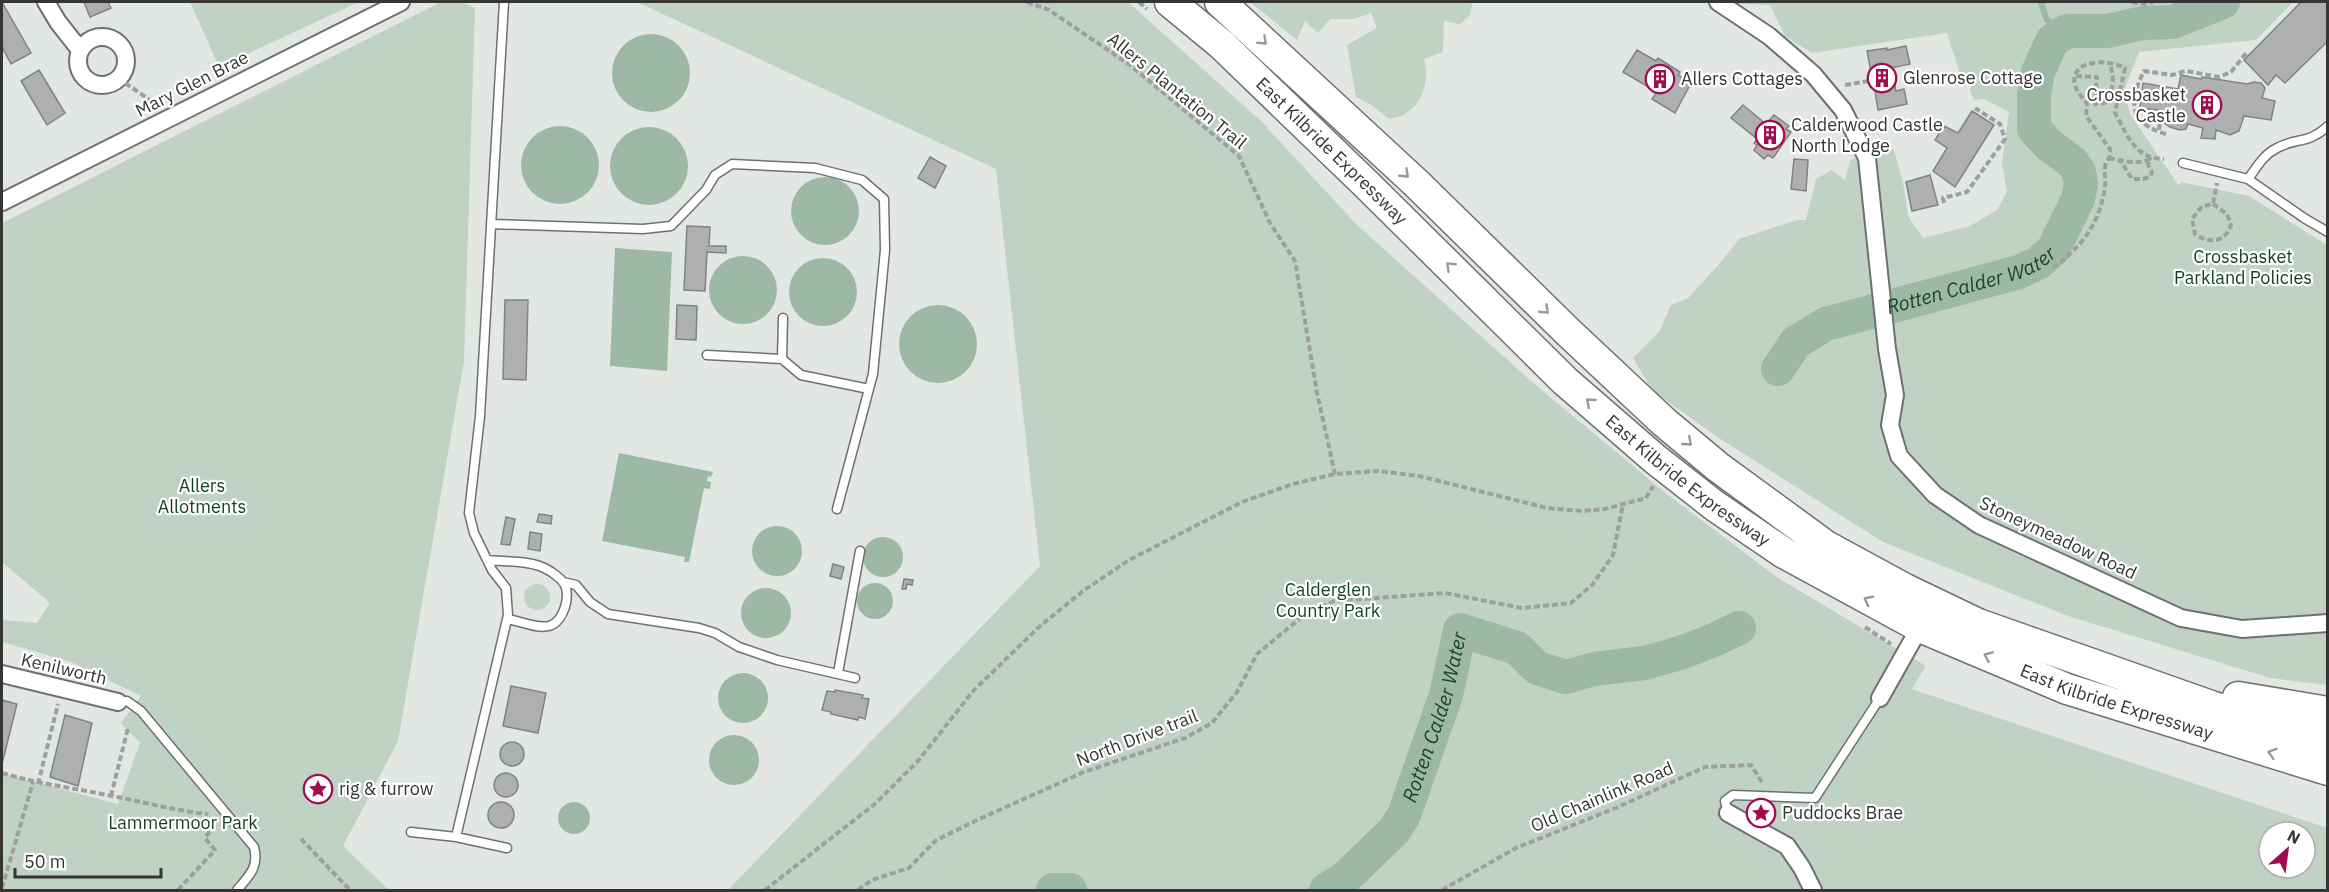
<svg xmlns="http://www.w3.org/2000/svg" width="2329" height="892" font-family="'IBM Plex Sans',sans-serif">
<rect width="100%" height="100%" fill="#e3e7e4"/>
<path fill="#bfd2c3" fill-rule="evenodd" d="M 190,2 L 359,2 L 219,67 Z
M 441,2 L 461,2 L 475,8 L 464,361 L 398,741 L 343,846 L 389,890 L 2,890 L 2,773 L 118,804 L 140,743 L 121,723 L 141,696 L 71,662 L 2,642 L 2,620 L 37,623 L 50,603 L 2,562 L 2,223 Z
M 637,2 L 1128,2 L 1261,121 L 1356,224 L 1532,382 L 1663,491 L 1778,578 L 1926,666 L 1912,689 L 2327,828 L 2327,890 L 728,890 L 1040,566 L 996,169 ZM 2269,832 L 2305,832 L 2305,868 L 2269,868 Z
M 1250,2 L 1473,2 L 1470,15 L 1460,24 L 1444,21 L 1443,52 L 1424,59 C 1429,77 1425,100 1408,112 C 1404,116 1395,117 1389,119 L 1373,106 L 1356,97 L 1347,45 L 1377,28 L 1371,13 L 1354,19 L 1330,19 L 1318,33 L 1305,21 L 1297,40 Z
M 1734,2 L 2293,2 L 2256,40 L 2139,52 L 2124,90 L 2130,114 L 2179,186 L 2181,182 L 2249,196 L 2327,245 L 2327,685 L 2270,678 L 2068,616 L 1883,542 L 1719,438 L 1653,391 L 1633,358 L 1659,332 L 1671,305 L 1688,298 L 1721,262 L 1739,239 L 1797,220 L 1806,220 L 1816,179 L 1832,170 L 1845,180 L 1850,161 L 1872,148 L 1894,150 L 1903,182 L 1908,216 L 1923,238 L 1970,226 L 1997,210 L 2007,192 L 2002,163 L 2009,112 L 1984,99 L 1974,100 L 1970,91 L 1972,77 L 1960,74 L 1947,33 L 1812,53 L 1785,36 L 1770,5 L 1738,4 Z
M524 597a13 13 0 1 1 26 0a13 13 0 1 1-26 0Z"/>
<path fill="#9db8a4" d="M612 73a39 39 0 1 1 78 0a39 39 0 1 1-78 0Z
M521 165a39 39 0 1 1 78 0a39 39 0 1 1-78 0Z
M610 166a39 39 0 1 1 78 0a39 39 0 1 1-78 0Z
M791 211a34 34 0 1 1 68 0a34 34 0 1 1-68 0Z
M 615,248 L 672,252 L 667,371 L 610,366 Z
M709 290a34 34 0 1 1 68 0a34 34 0 1 1-68 0Z
M789 292a34 34 0 1 1 68 0a34 34 0 1 1-68 0Z
M899 344a39 39 0 1 1 78 0a39 39 0 1 1-78 0Z
M 619,453 L 713,472 L 711,477 L 708,476 L 707,481 L 711,482 L 710,489 L 704,488 L 689,562 L 684,562 L 685,557 L 602,541 Z
M752 551a25 25 0 1 1 50 0a25 25 0 1 1-50 0Z
M863 557a20 20 0 1 1 40 0a20 20 0 1 1-40 0Z
M857 601a18 18 0 1 1 36 0a18 18 0 1 1-36 0Z
M741 613a25 25 0 1 1 50 0a25 25 0 1 1-50 0Z
M718 698a25 25 0 1 1 50 0a25 25 0 1 1-50 0Z
M709 760a25 25 0 1 1 50 0a25 25 0 1 1-50 0Z
M558 818a16 16 0 1 1 32 0a16 16 0 1 1-32 0Z"/>
<g fill="none" stroke-linecap="round" stroke-linejoin="round">
<path stroke="#9db8a4" stroke-width="6" d="M 2041,2 L 2047,20 L 2067,31"/>
<g stroke="#9db8a4" stroke-width="34">
<path id="s1" d="M 1778,369 L 1796,342 L 1826,324 L 2019,272 L 2038,263 L 2053,250 L 2078,199 L 2081,184 L 2079,172 L 2072,162 L 2049,145 L 2034,129 L 2034,94 L 2038,72 L 2052,41 L 2067,31 L 2108,31 L 2142,23 L 2173,22 L 2223,2"/>
<path d="M 1053,890 L 1070,890"/>
<path id="s2" d="M 1326,890 L 1345,878 L 1394,831 L 1404,815 L 1446,695 L 1460,630 L 1517,648 L 1537,668 L 1566,677 L 1594,669 L 1645,663 L 1683,652 L 1714,640 L 1739,628"/>
</g>
</g>
<path fill="#adb0ae" stroke="#818481" stroke-width="1.5" d="M 2,2 L 31,53 L 11,64 L 2,47 Z
M 84,2 L 108,2 L 111,8 L 90,17 Z
M 2301,2 L 2328,2 L 2328,41 L 2285,83 L 2276,75 L 2268,85 L 2244,60 Z
M 1906,46 L 1910,64 L 1891,68 L 1896,91 L 1904,89 L 1907,104 L 1878,110 L 1874,84 L 1870,85 L 1869,79 L 1872,78 L 1867,51 L 1887,48 L 1887,50 Z
M 1637,50 L 1656,61 L 1658,58 L 1680,72 L 1678,75 L 1691,83 L 1675,113 L 1652,99 L 1657,92 L 1623,72 Z
M 39,70 L 65,113 L 47,125 L 21,81 Z
M 2181,75 L 2201,79 L 2202,77 L 2247,84 L 2254,82 L 2261,83 L 2265,88 L 2262,98 L 2275,101 L 2271,120 L 2244,116 L 2239,131 L 2230,135 L 2216,130 L 2215,139 L 2201,138 L 2203,128 L 2188,124 L 2186,129 L 2180,130 L 2170,127 L 2164,123 L 2164,111 L 2140,108 L 2143,83 L 2178,89 Z
M 1743,105 L 1766,124 L 1774,115 L 1789,126 L 1786,129 L 1791,132 L 1773,158 L 1768,155 L 1764,159 L 1754,150 L 1757,145 L 1754,143 L 1757,139 L 1731,118 Z
M 1972,111 L 1994,125 L 1955,187 L 1933,171 L 1947,148 L 1935,140 L 1944,126 L 1958,133 Z
M 930,157 L 946,166 L 935,188 L 918,178 Z
M 1794,159 L 1808,160 L 1806,191 L 1791,189 Z
M 1930,175 L 1938,205 L 1912,211 L 1906,182 Z
M 687,226 L 710,227 L 709,246 L 726,246 L 726,253 L 707,252 L 705,291 L 684,290 Z
M 505,300 L 528,300 L 526,380 L 503,379 Z
M 677,305 L 697,306 L 696,340 L 676,339 Z
M 539,514 L 552,516 L 551,524 L 537,522 Z
M 506,517 L 515,519 L 510,545 L 501,544 Z
M 530,532 L 542,534 L 540,551 L 528,549 Z
M 833,564 L 844,567 L 841,579 L 830,576 Z
M 904,579 L 913,580 L 912,585 L 907,584 L 906,589 L 902,589 Z
M 511,686 L 546,693 L 538,733 L 503,726 Z
M 835,690 L 863,695 L 862,698 L 869,699 L 865,719 L 859,717 L 858,720 L 831,714 L 831,712 L 822,710 L 827,691 L 835,692 Z
M 2,700 L 17,704 L 2,764 Z
M 65,715 L 92,723 L 78,786 L 50,777 Z
M500 754a12 12 0 1 1 24 0a12 12 0 1 1-24 0Z
M494 785a12 12 0 1 1 24 0a12 12 0 1 1-24 0Z
M488 815a13 13 0 1 1 26 0a13 13 0 1 1-26 0Z"/>
<g fill="none" stroke-linecap="round" stroke-linejoin="round">
<g stroke="#6e716e" stroke-width="11">
<path id="lane" d="M 504,2 L 480,416 L 469,513 L 474,533 L 492,570 L 506,588 L 508,615 L 456,837 L 507,848
M 2183,163 L 2248,179 L 2304,218 L 2328,232
M 2248,179 C 2257,167 2263,155 2277,148 C 2297,137 2307,145 2328,126
M 491,224 L 643,229 L 671,226 L 706,190 L 715,175 L 732,164 L 815,168 L 862,180 L 884,199 L 885,250 L 873,374 L 837,509
M 707,355 L 782,359 L 801,375 L 869,389
M 782,359 L 783,318
M 487,560 C 506,562 532,560 548,570 C 552,572 560,578 563,582 C 572,594 564,622 549,626 C 537,629 520,621 507,619
M 563,582 L 576,585 L 590,602 L 608,614 L 699,628 L 715,633 L 739,647 L 777,660 L 855,678
M 838,673 L 860,551
M 118,702 L 127,701 L 141,711 L 254,847 C 259,867 250,875 237,890
M 1728,813 L 1725,801 L 1733,795 L 1815,798 L 1880,698
M 411,832 L 456,837"/>
</g>
<g stroke="#6e716e" stroke-width="20">
<path id="street" d="M 46,2 L 58,22 L 80,50
M 1718,2 L 1769,36 L 1813,74 L 1843,110 L 1867,158 L 1887,349 L 1895,395 L 1890,425 L 1899,456 L 1935,495 L 1979,525 L 2181,618 L 2242,629 L 2328,623
M78 61a24 24 0 1 1 48 0a24 24 0 1 1-48 0Z
M 2,202 L 401,2
M 2,674 L 118,702
M 1880,698 L 1920,627
M 1728,813 L 1787,846 L 1802,868 L 1813,890"/>
</g>
<g stroke="#6e716e" stroke-width="33">
<g id="highway">
<path id="s3" d="M 1170,2 L 1221,44 L 1365,183 L 1565,381 L 1655,459 L 1715,506 L 1784,553 L 1920,627 L 2067,689 L 2328,770"/>
<path d="M 1220,2 L 1416,183 L 1567,331 L 1664,422 L 1718,467 L 1826,546 L 1905,589 L 1978,624 L 2211,706 L 2328,741"/>
<path d="M 2238,697 L 2328,712"/>
</g>
</g>
<path stroke="#9da09e" stroke-width="4" stroke-dasharray="6 3" stroke-linecap="butt" d="M 1027,2 L 1049,10 L 1130,65 L 1239,156 L 1270,223 L 1295,261 L 1317,393 L 1335,474
M 1139,2 L 1147,9
M 2132,2 L 2144,4 L 2153,2
M 2076,76 L 2097,77 L 2095,104 L 2105,103 C 2114,92 2115,75 2109,63
M 118,78 L 157,105
M 1845,85 L 1868,81
M 2159,130 L 2161,115
M 2166,134 C 2128,123 2129,102 2144,71 L 2172,75 L 2185,71 L 2192,72 L 2219,77 L 2231,72 L 2248,51
M 2109,158 C 2122,161 2138,165 2150,159 L 2148,165 L 2152,172 L 2150,177 L 2143,179 L 2132,179 L 2120,160
M 1944,203 L 1943,198 L 1967,192 L 2005,139 L 2000,124 L 1975,108
M 2213,204 L 2227,214 L 2231,225 C 2225,243 2209,244 2195,234 L 2192,219 L 2202,206 L 2213,204 L 2217,183
M 2053,268 C 2082,246 2100,224 2105,186 C 2106,180 2104,173 2105,167 C 2106,160 2112,157 2110,149 L 2086,116 L 2087,103 C 2053,69 2094,53 2125,68 L 2115,113 C 2128,136 2135,159 2164,159
M 1865,627 L 1891,644
M 2,773 C 39,784 74,788 112,796 C 144,802 176,811 208,814
M 38,784 L 58,704
M 111,796 L 128,728
M 301,839 L 350,890
M 2,888 L 33,782
M 178,890 L 215,850 L 205,838 L 216,822
M 765,890 L 876,803 L 918,761 L 974,690 L 1039,627 L 1083,591 L 1129,560 L 1242,502 L 1293,484 L 1335,474 L 1378,471 L 1419,476 L 1547,508 L 1583,511 L 1605,509 L 1646,498 L 1653,486
M 858,890 L 872,880 L 909,868 L 935,841 L 977,820 L 1084,772 L 1185,738 L 1212,723 L 1237,692 L 1257,654 L 1304,615 L 1334,601 L 1445,593 L 1522,608 L 1571,603 L 1593,584 L 1613,555 L 1623,504
M 1442,890 L 1516,848 L 1618,807 L 1705,767 L 1751,765 L 1763,784"/>
<use href="#lane" stroke="#fff" stroke-width="8"/>
<use href="#street" stroke="#fff" stroke-width="16"/>
<use href="#highway" stroke="#fff" stroke-width="30"/>
</g>
<defs><path id="oneway-chevron" d="M-2-3.5L2.5 0L-2 3.5" fill="none" stroke-width="1.6" stroke-linecap="round" stroke-linejoin="round" transform="scale(1.5)"/></defs>
<g stroke="#9a9a9a">
<use href="#oneway-chevron" transform="translate(1263 41) rotate(43)"/>
<use href="#oneway-chevron" transform="translate(1405 174) rotate(43)"/>
<use href="#oneway-chevron" transform="translate(1450 266) rotate(-136)"/>
<use href="#oneway-chevron" transform="translate(1545 310) rotate(44)"/>
<use href="#oneway-chevron" transform="translate(1590 402) rotate(-139)"/>
<use href="#oneway-chevron" transform="translate(1688 442) rotate(41)"/>
<use href="#oneway-chevron" transform="translate(1868 600) rotate(-152)"/>
<use href="#oneway-chevron" transform="translate(1988 656) rotate(-157)"/>
<use href="#oneway-chevron" transform="translate(2272 753) rotate(-163)"/>
</g>
<defs>
<g id="building-ring" transform="scale(1.5)"><circle r="9.5" fill="#fff" stroke="#a10c4f" stroke-width="1.5"/><path d="M-4-6H4V6H1V3H-1V6H-4ZM-2.5-4.3h1.7v1.8h-1.7ZM.8-4.3h1.7v1.8H.8ZM-2.5-1h1.7V.8h-1.7ZM.8-1h1.7V.8H.8Z" fill="#a10c4f"/></g>
<g id="sight-ring" transform="scale(1.5)"><circle r="9.5" fill="#fff" stroke="#a10c4f" stroke-width="1.5"/><path d="M0-6L1.8-2.2L6-1.7L2.9 1.2L3.7 5.4L0 3.3L-3.7 5.4L-2.9 1.2L-6-1.7L-1.8-2.2Z" fill="#a10c4f"/></g>
</defs>
<g fill-rule="evenodd">
<use href="#building-ring" x="1882" y="78"/>
<use href="#building-ring" x="1660" y="79"/>
<use href="#building-ring" x="2207" y="105"/>
<use href="#building-ring" x="1770" y="135"/>
<use href="#sight-ring" x="318" y="789"/>
<use href="#sight-ring" x="1761" y="813"/>
</g>
<g text-anchor="middle" stroke-width="4.5" stroke-linejoin="round" paint-order="stroke">
<g font-size="18" fill="#343534" stroke="#fff" text-anchor="start">
<text x="1903" y="84">Glenrose Cottage</text>
<text x="1681" y="85">Allers Cottages</text>
<text x="2186" y="101" text-anchor="end">Crossbasket<tspan x="2186" dy="21">Castle</tspan></text>
<text x="1791" y="131">Calderwood Castle<tspan x="1791" dy="21">North Lodge</tspan></text>
<text x="339" y="795">rig &amp; furrow</text>
<text x="1782" y="819">Puddocks Brae</text>
</g>
<g font-size="18" fill="#343534" stroke="#fff">
<text transform="translate(192 84) rotate(-27)" y="6">Mary Glen Brae</text>
<text transform="translate(1177 91) rotate(39)" y="6">Allers Plantation Trail</text>
<text dy="6" stroke="none"><textPath href="#s3" startOffset="220">East Kilbride Expressway</textPath></text>
<text dy="6" stroke="none"><textPath href="#s3" startOffset="706">East Kilbride Expressway</textPath></text>
<text transform="translate(2058 538) rotate(25)" y="6">Stoneymeadow Road</text>
<text transform="translate(64 669) rotate(13)" y="6">Kenilworth</text>
<text dy="6" stroke="none"><textPath href="#s3" startOffset="1192">East Kilbride Expressway</textPath></text>
<text transform="translate(1137 738) rotate(-21)" y="6">North Drive trail</text>
<text transform="translate(1602 797) rotate(-23)" y="6">Old Chainlink Road</text>
</g>
<g font-size="18" fill="#103f22" stroke="#fff">
<text x="2243" y="263">Crossbasket<tspan x="2243" dy="21">Parkland Policies</tspan></text>
<text x="202" y="492">Allers<tspan x="202" dy="21">Allotments</tspan></text>
<text x="1328" y="596">Calderglen<tspan x="1328" dy="21">Country Park</tspan></text>
<text x="183" y="829">Lammermoor Park</text>
</g>
<g font-size="20" font-style="italic" fill="#184628" stroke="#fff">
<text dy="7" stroke="none"><textPath href="#s1" startOffset="219">Rotten Calder Water</textPath></text>
<text dy="7" stroke="none"><textPath href="#s2" startOffset="212">Rotten Calder Water</textPath></text>
</g>
</g>
<rect width="2329" height="892" fill="none" stroke="#343534" stroke-width="6"/>
<g transform="translate(2287 850) rotate(28)"><circle r="28" fill="#ffffff" stroke="#aeaeae" stroke-width="1.5"/>
<path d="M0-4.5L10 22L0 15L-10 22Z" fill="#a10c4f"/>
<text y="-9" font-size="16" font-weight="bold" text-anchor="middle" fill="#343534">N</text>
</g>
<path d="M15 868v9h146v-9" fill="none" stroke="#343534" stroke-width="3"/>
<text x="24" y="868" font-size="18" fill="#343534" stroke="#ffffff" stroke-width="4.5" paint-order="stroke">50 m</text>
</svg>
